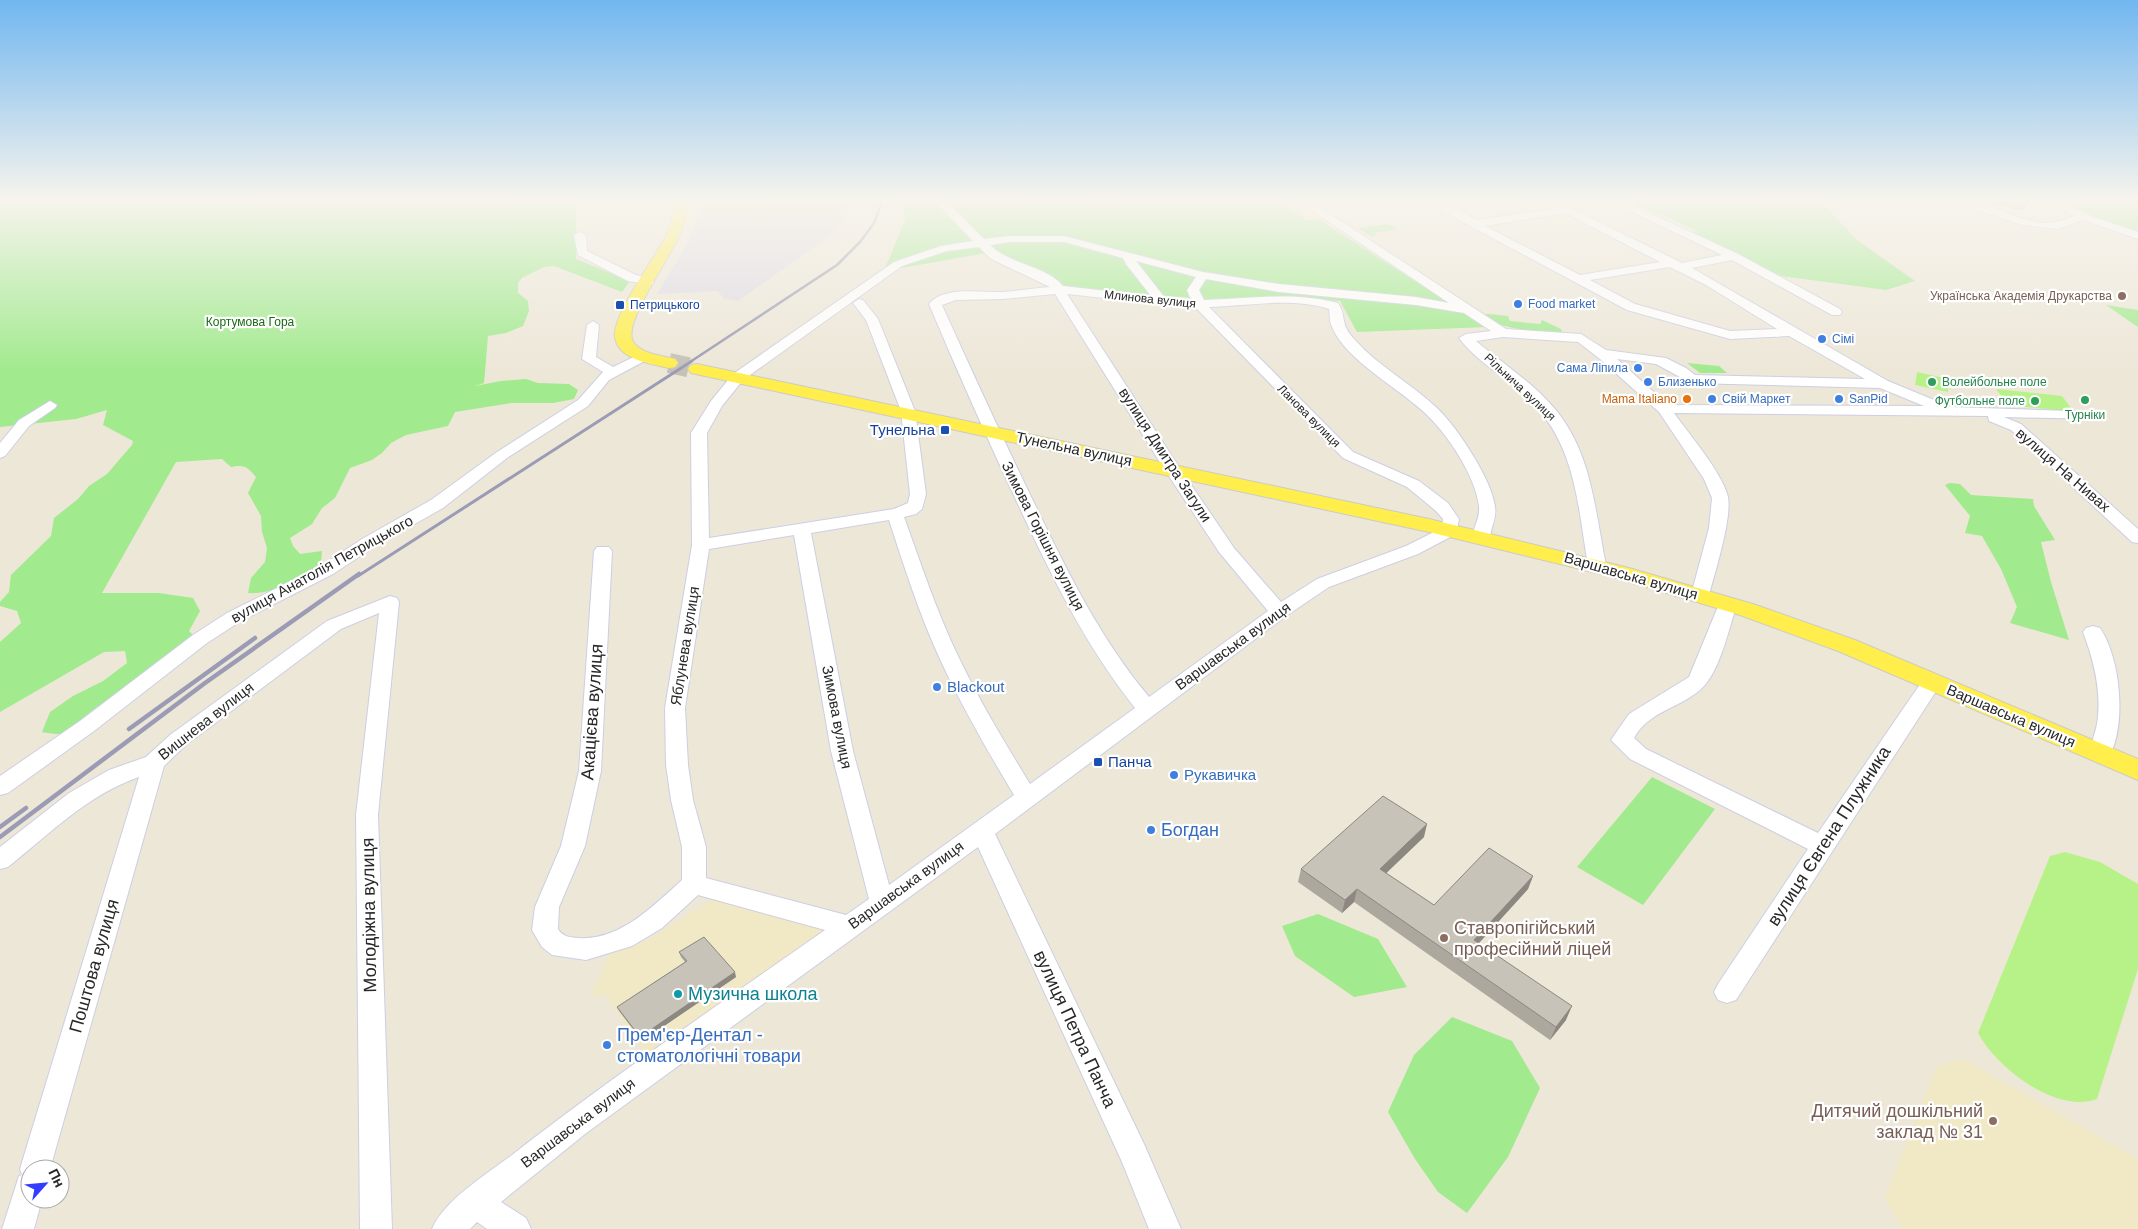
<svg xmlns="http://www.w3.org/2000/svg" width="2138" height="1229" font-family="Helvetica,sans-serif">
<rect width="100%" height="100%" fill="#ede7d8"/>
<path fill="#dedae4" d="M 700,199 L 859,199 L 827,238 L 738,301 L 724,299 L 718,291 L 657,294 L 687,244 L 698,215 Z"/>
<path fill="#f1e8c5" d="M 715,898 L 831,932 L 652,1061 L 604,994 L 591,995 L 612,949 L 646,941 Z
M 1963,1059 L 2138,1159 L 2138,1229 L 1902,1229 L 1885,1198 L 1936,1067 Z"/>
<path fill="#a1ea8e" d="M 0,199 L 576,199 L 576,259 L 630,281 L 622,292 L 554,266 L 544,267 L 522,278 L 518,283 L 518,293 L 528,301 L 529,311 L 523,326 L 506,333 L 488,336 L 484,383 L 475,386 L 501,381 L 526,379 L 538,383 L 569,384 L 578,390 L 574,399 L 553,403 L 511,403 L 455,412 L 448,426 L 406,435 L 391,443 L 382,453 L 372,460 L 350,468 L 335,498 L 322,508 L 312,524 L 290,538 L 293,546 L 300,554 L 322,551 L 321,563 C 300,578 275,595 248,593 L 251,578 L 265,562 L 267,548 L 262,532 L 261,516 L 248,493 L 256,477 C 248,467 244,464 231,467 L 222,459 L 176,462 L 102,593 L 159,593 L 193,598 L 200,611 L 189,631 L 196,638 L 90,712 C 73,734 70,737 42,732 L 50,712 L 73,696 L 103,681 L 127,663 L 125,651 L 104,652 L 0,712 L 0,642 L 21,623 L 17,611 L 0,606 L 0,602 L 9,592 L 11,575 L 51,536 L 54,518 L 78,499 L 89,486 L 107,474 L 132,445 L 133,441 L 103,425 L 107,410 L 76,419 L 0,427 Z
M 904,199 L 1089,199 L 1101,206 L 1160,199 L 1231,199 L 1280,204 L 1307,220 L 1318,219 L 1487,327 L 1357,332 L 1340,301 L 1284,297 L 1209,299 L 1070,289 L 998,251 L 884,271 L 905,220 Z
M 1617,199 L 1750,199 L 1787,207 L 1796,203 L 1825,206 L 1857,240 L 1915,281 L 1886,290 L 1781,276 L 1690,233 L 1696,231 L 1663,215 Z
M 2057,199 L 2138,199 L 2138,232 L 2091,215 Z
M 1388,224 L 1398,229 L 1375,233 L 1376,235 L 1373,237 L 1358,228 Z
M 2106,305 L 2138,310 L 2138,327 Z
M 1488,314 L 1508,316 L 1510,321 L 1540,324 L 1542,320 L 1561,329 L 1562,332 C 1528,331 1509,331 1479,315 Z
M 1687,363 L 1719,366 L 1727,373 L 1700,373 Z
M 1950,483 L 1960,484 L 1971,495 L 2033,499 L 2034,506 L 2055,540 L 2041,542 L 2051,582 L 2069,640 L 2010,623 L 2017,607 L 2001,569 L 1982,536 L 1965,533 L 1970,516 L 1945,485 Z
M 1652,777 L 1715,809 L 1643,905 L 1577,867 Z
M 1318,914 L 1378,939 L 1407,987 L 1354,997 L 1295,956 L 1282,926 Z
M 1452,1017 L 1512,1041 L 1540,1088 L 1508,1157 L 1467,1213 L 1438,1192 L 1415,1159 L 1388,1112 L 1414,1055 Z"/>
<path fill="#b7f288" d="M 1917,372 L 1949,379 L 1948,392 L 1915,385 Z
M 1996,389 L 2062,396 L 2074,412 L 2008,405 Z
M 2065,852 L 2100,862 L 2138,884 L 2138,969 L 2097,1099 C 2056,1114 1997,1068 1978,1033 L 2050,856 Z"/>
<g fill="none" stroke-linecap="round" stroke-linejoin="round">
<path stroke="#c6c1b5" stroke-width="20" stroke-dasharray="20 10" stroke-linecap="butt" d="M 669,363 L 697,369"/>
<g stroke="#cdcee3" stroke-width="2">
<path id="minor" d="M 933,199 L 944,199 L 984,239 L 1010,236 L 1064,236 L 1203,272 L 1279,284 L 1416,297 L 1449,303 L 1295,199 L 1307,199 L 1506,329 L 1581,334 L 1606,350 L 1666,358 L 1686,368 L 1695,375 L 1865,379 L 1789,336 L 1730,339 L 1627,310 L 1457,219 L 1436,206 L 1432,199 L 1442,199 L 1476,220 L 1555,209 L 1539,199 L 1552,199 L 1682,263 L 1722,255 L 1605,199 L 1619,199 L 1738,254 L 1840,309 L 1842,312 L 1840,315 L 1832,315 L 1732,260 L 1692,268 L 1888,381 L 1951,407 L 2100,412 L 2102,415 L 2095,419 L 2004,417 L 2021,424 L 2138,529 L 2138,543 L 2132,542 L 2011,430 L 1989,421 L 1988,416 L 1674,413 C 1689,434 1723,474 1728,497 C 1732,519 1715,572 1709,595 L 1706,599 L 1694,599 L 1691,595 L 1709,528 L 1712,498 L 1704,479 L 1659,412 L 1600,359 L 1578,342 L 1503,337 L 1476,341 C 1502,363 1532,382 1554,408 C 1592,452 1595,511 1606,565 L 1603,569 L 1591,569 L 1588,565 C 1577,502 1576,443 1526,396 C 1505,377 1476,361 1459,338 L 1466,334 L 1491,331 L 1464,313 L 1416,305 L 1279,292 L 1206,279 L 1199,290 L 1204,300 C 1250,299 1293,291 1338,303 C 1347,316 1339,324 1355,340 C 1379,367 1412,384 1438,409 C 1454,425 1467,445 1478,464 C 1485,477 1493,492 1495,507 C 1497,517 1491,527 1490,537 L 1487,541 L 1475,541 L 1472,537 C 1474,527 1480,517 1479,507 C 1476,477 1448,435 1427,415 C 1401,389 1346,361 1332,327 C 1329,321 1330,315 1329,309 C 1290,297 1250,306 1209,307 L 1353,452 L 1419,481 L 1448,503 L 1459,519 L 1456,534 L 1418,554 L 1329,587 L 1286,616 L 995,834 L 1144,1144 L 1181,1229 L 1149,1229 L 1122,1162 L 978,847 L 585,1134 L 501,1202 L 526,1218 L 531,1229 L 487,1229 L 477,1222 L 470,1229 L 432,1229 C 444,1200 487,1174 512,1155 C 613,1076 720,1004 825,930 L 698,895 L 662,928 L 632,946 L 586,960 L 552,955 L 542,947 L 532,930 L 535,907 L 561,846 L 579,771 L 594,551 L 597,547 L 609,547 L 612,551 L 601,771 L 585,846 L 559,907 L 558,929 C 563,937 569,937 578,938 C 620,941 653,906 682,880 L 682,847 L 671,800 L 666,765 L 665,708 L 692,545 L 691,433 L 711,401 L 733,374 L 894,262 L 941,246 L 973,241 ZM 1565,213 L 1660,262 L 1580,275 L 1485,226 ZM 1010,242 L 1064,242 L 1123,258 L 1126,264 L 1151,296 L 1063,286 C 1045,265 1010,265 990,245 ZM 979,247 L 991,259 L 1050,287 C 1034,288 1019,291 1004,292 C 982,293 944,285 929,304 C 959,375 990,445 1023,515 C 1055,583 1088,649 1135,708 L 1030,784 C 1005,743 980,702 959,658 C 937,613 921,564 904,517 L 916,514 L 922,509 L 926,494 L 915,411 L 878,319 L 863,300 L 859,299 L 853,303 L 866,320 L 901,411 L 910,494 L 908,503 L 894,509 L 709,538 L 707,433 L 722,406 L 743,380 L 902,266 L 947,251 ZM 1136,261 L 1196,277 L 1187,290 L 1191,300 L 1165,298 ZM 1670,267 L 1706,285 L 1777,329 L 1730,331 L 1635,304 L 1590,280 ZM 1055,294 L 1159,461 L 1219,552 L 1268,611 L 1149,697 C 1103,642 1071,579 1040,515 C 1006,446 974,376 942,305 L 956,300 L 1003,299 ZM 1067,294 L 1196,308 L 1343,458 L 1407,487 L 1436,511 L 1443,519 L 1442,528 L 1406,546 L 1317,579 L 1281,602 L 1234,548 L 1175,461 ZM 1617,359 L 1656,364 L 1691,383 L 1880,388 L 1924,406 L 1668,405 ZM 889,520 C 904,566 919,613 939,657 C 961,705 987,750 1014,795 L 889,885 L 853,751 L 811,533 ZM 794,535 L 831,751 L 869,899 L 846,915 L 706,878 L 706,847 L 693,800 L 688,765 L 685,708 L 709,549 Z
M 1092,199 L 1126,199 C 1119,204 1099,204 1092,199 Z
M 1958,199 C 1999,199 2029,238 2074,216 L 2044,199 L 2057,199 L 2093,217 L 2138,232 L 2138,239 L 2083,220 L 2058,229 L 2022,225 L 1980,211 Z
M 580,232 L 586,235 L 587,251 L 636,275 L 652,279 L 654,282 L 652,285 L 628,281 L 578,255 L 574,235 Z
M 593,321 L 599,325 L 596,357 L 613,367 L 640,354 L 650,354 L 652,357 L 609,380 L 588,406 L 507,458 L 443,508 L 374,547 L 333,574 L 241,621 L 207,643 L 94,731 L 8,793 L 0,795 L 0,776 L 80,721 L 193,635 L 227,613 L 321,566 L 362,539 L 431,500 L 497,452 L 578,400 L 603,372 L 582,359 L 587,325 Z
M 50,401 L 57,405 L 55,408 L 29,426 L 5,456 L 0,458 L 0,443 L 19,420 Z
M 390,596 L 397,598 L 399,602 L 378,815 L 392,1229 L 360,1229 L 356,815 L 379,613 L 341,629 L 186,745 L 164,766 L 50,1169 L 30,1169 L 30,1199 L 42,1199 L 34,1229 L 2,1229 L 19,1176 L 22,1175 L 20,1169 L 139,777 C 89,794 49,834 8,867 L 0,869 L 0,847 L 69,793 L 109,770 L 146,757 L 170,735 L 327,621 Z
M 1728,598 L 1735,600 L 1737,604 C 1729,628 1721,667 1704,686 C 1683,708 1649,710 1634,738 L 1646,749 L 1818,833 L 1925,677 L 1932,675 L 1939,677 L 1942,682 L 1736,1000 L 1727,1003 L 1718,1000 L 1714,992 L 1718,984 L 1808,849 L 1630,759 L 1611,740 L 1629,714 L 1689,677 L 1719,604 L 1721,600 Z
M 2093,626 L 2100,628 C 2121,659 2127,726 2108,759 L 2100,762 L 2092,759 L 2089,754 C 2091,744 2095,734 2097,724 C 2102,692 2094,661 2083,632 L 2086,628 Z"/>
</g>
<g stroke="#cbcbcb" stroke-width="2">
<path id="major" d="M 675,199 L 689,199 C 687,212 685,224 679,236 C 670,258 626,318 632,339 C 636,353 663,356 675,359 L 678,363 L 675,367 L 669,368 C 652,364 619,360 615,338 C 611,316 655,258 666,236 C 671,224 674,212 675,199 Z
M 697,364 L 1429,519 L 1629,568 L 1756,605 L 1855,640 L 2138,759 L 2138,780 L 1838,651 L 1740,615 L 1613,577 L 1429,532 L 691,373 L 688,369 L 691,365 Z"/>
</g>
<use href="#minor" fill="#fff" fill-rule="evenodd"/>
<use href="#major" fill="#ffee4b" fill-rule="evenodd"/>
<path stroke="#9b9bb5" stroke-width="2.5" d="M 690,362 L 837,265 L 860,242 L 874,223 L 883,199"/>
<path stroke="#9b9bb5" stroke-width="3" d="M 358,576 L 692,361"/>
<path stroke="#9b9bb5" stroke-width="4.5" d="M 129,729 L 255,638
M 0,827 L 26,808
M 0,837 L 205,683 L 359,574"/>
</g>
<path fill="#aca89e" d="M 1994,199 L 2032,199 L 2023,210 L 1992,204 Z
M 1424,837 L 1386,873 L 1434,905 L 1533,876 L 1528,889 L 1479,943 L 1566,1020 L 1550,1040 L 1354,902 L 1342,913 L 1298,882 L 1301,869 Z
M 679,952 L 736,977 L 642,1041 L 619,1011 L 617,1007 L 685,962 L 681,957 Z"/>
<path fill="#8c8881" d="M 2029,199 L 2032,199 L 2023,210 Z
M 1427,824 L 1424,837 L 1377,882 L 1380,869 Z
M 1533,876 L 1528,889 L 1469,954 L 1474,940 Z
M 1357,889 L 1354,902 L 1342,913 L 1345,900 Z
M 735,972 L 736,977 L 642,1041 L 640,1037 Z
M 1572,1006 L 1566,1020 L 1550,1040 L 1556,1027 Z"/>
<path fill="#c8c3b8" stroke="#8c8881" d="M 1383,796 L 1427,824 L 1380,869 L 1434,905 L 1489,848 L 1533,876 L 1474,940 L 1572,1006 L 1556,1027 L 1357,889 L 1345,900 L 1301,869 Z
M 704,937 L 735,972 L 640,1037 L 617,1007 L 687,961 L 679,952 Z"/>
<linearGradient id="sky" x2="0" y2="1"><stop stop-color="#71b7f0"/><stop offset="0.54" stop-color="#f7f4ed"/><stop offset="1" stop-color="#f7f4ed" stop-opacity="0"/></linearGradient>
<rect width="2138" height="371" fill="url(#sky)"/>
<g fill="#8d6e63" stroke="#fff" stroke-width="2">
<circle cx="2122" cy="296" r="5"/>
<circle cx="1444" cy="938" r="5"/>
<circle cx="1993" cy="1121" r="5"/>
</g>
<g fill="#3f7fe0" stroke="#fff" stroke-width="2">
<circle cx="1518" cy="304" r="5"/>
<circle cx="1822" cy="339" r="5"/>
<circle cx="1638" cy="368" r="5"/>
<circle cx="1648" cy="382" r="5"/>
<circle cx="1712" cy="399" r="5"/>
<circle cx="1839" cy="399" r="5"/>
<circle cx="937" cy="687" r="5"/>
<circle cx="1174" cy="775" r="5"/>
<circle cx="1151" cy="830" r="5"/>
<circle cx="607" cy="1045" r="5"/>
</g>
<g fill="#1a4fb4" stroke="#fff" stroke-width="2">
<rect x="615" y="300" width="10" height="10" rx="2.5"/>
<rect x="940" y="425" width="10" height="10" rx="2.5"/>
<rect x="1093" y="757" width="10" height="10" rx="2.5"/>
</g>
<g fill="#2e9e5b" stroke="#fff" stroke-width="2">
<circle cx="1932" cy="382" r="5"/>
<circle cx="2085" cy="400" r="5"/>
<circle cx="2035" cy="401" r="5"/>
</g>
<circle fill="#e8710a" stroke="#fff" stroke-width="2" cx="1687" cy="399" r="5"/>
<circle fill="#0f9aa8" stroke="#fff" stroke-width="2" cx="678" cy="994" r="5"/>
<g text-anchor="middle" stroke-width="4.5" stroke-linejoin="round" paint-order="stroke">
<g font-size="12" fill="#785e54" stroke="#fff" text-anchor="end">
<text x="2112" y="300">Українська Академія Друкарства</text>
</g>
<g font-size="12" fill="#282828" stroke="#fff">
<text transform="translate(1150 299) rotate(6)" y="4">Млинова вулиця</text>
<text transform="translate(1520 387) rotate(43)" y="4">Рільнича вулиця</text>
<text transform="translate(1309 416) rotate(45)" y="4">Ланова вулиця</text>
</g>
<g font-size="12" fill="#366cbe" stroke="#fff" text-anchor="start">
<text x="1528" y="308">Food market</text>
<text x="1832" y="343">Сімі</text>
<text x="1628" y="372" text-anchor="end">Сама Ліпила</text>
<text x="1658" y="386">Близенько</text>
<text x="1722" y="403">Свій Маркет</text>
<text x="1849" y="403">SanPid</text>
</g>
<g font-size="12" fill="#164399" stroke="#fff" text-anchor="start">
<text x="630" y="309">Петрицького</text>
</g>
<g font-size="12" fill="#186c12" stroke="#fff">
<text x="250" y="326">Кортумова Гора</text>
</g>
<g font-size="12" fill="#27864d" stroke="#fff" text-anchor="start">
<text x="1942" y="386">Волейбольне поле</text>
<text x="2025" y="405" text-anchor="end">Футбольне поле</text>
<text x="2085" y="419" text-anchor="middle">Турніки</text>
</g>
<g font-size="12" fill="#c56008" stroke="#fff" text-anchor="end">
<text x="1677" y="403">Mama Italiano</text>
</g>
<g font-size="15" fill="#164399" stroke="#fff" text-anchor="end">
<text x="935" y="435">Тунельна</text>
<text x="1108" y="767" text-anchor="start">Панча</text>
</g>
<g font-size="15" fill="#282828" stroke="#fff">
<text transform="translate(1074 449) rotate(12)" y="5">Тунельна вулиця</text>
<text transform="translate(1165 455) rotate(57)" y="5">вулиця Дмитра Загули</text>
<text transform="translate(2063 470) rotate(41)" y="5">вулиця На Нивах</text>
<text transform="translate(1043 536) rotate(63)" y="5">Зимова Горішня вулиця</text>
<text transform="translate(322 569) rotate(-29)" y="5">вулиця Анатолія Петрицького</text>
<text transform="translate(1631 576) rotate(16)" y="5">Варшавська вулиця</text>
<text transform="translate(685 646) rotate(-81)" y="5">Яблунева вулиця</text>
<text transform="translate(1233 646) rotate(-36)" y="5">Варшавська вулиця</text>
<text transform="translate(2011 716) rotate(23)" y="5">Варшавська вулиця</text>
<text transform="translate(837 717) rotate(79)" y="5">Зимова вулиця</text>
<text transform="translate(206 721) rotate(-38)" y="5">Вишнева вулиця</text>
<text transform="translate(906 885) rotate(-36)" y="5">Варшавська вулиця</text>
<text transform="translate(578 1123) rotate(-37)" y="5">Варшавська вулиця</text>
</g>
<g font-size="15" fill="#366cbe" stroke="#fff" text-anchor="start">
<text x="947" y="692">Blackout</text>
<text x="1184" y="780">Рукавичка</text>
</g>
<g font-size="18" fill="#282828" stroke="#fff">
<text transform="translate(592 712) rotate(-86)" y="6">Акацієва вулиця</text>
<text transform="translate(1829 836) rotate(-57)" y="6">вулиця Євгена Плужника</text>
<text transform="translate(369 915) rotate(-91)" y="6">Молодіжна вулиця</text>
<text transform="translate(94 966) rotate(-74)" y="6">Поштова вулиця</text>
<text transform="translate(1075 1029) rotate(65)" y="6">вулиця Петра Панча</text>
</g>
<g font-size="18" fill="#366cbe" stroke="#fff" text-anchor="start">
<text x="1161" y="836">Богдан</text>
<text x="617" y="1041">Прем'єр-Дентал -<tspan x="617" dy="21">стоматологічні товари</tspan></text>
</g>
<g font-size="18" fill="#785e54" stroke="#fff" text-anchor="start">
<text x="1454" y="934">Ставропігійський<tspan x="1454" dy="21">професійний ліцей</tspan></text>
<text x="1983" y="1117" text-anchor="end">Дитячий дошкільний<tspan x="1983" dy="21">заклад № 31</tspan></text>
</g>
<g font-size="18" fill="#0d838f" stroke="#fff" text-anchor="start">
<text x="688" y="1000">Музична школа</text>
</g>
</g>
<g transform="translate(45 1184) rotate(63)"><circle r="24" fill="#ffffff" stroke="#a9a9a9"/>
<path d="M0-4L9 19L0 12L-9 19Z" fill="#333dff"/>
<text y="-8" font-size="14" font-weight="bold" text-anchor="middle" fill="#282828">Пн</text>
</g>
</svg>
